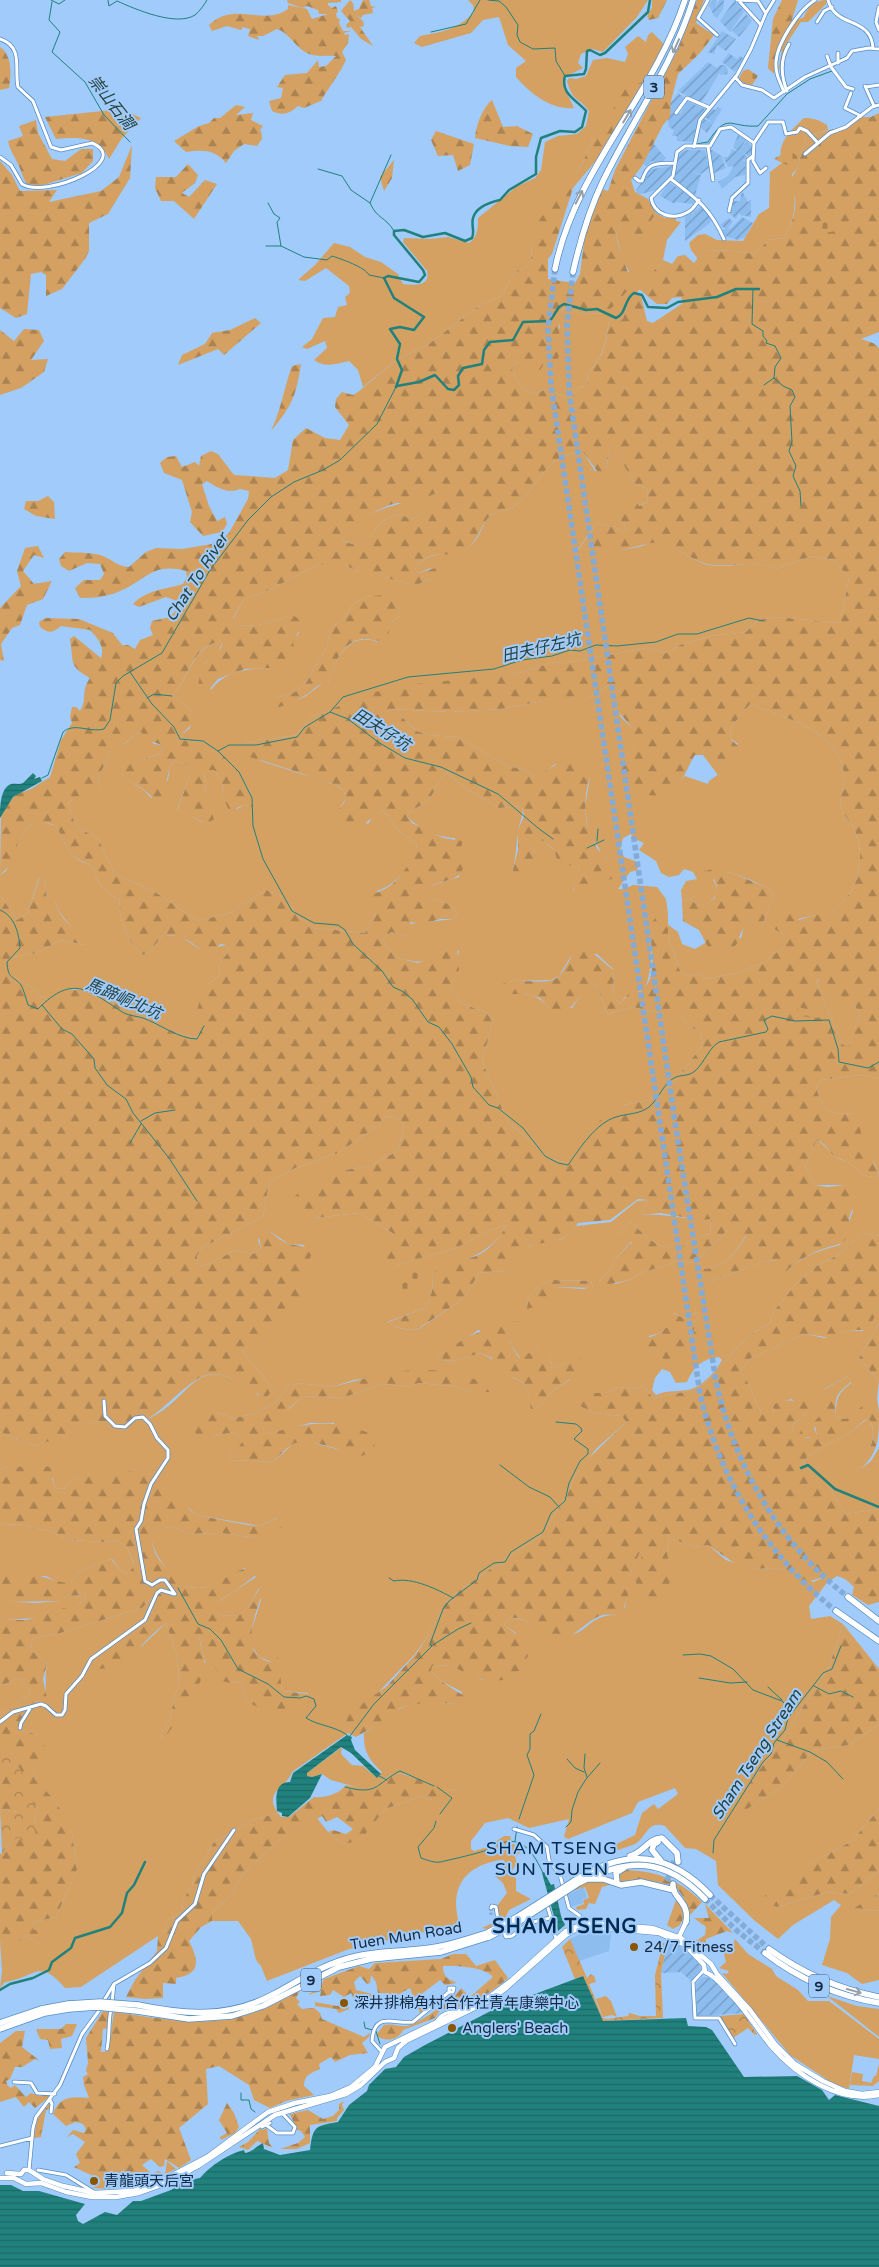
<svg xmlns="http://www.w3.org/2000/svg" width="879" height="2267" font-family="'Varela Round','Noto Sans TC',sans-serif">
<defs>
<pattern id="industrial-furrows" width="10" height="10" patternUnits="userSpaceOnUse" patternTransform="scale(1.25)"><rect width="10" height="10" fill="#8dbcee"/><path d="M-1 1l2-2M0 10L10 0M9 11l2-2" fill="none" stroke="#7299c2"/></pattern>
<pattern id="forest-firs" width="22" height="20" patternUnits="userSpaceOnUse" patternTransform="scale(1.25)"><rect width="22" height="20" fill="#d4a162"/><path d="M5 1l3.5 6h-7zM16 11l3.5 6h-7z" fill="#ab8352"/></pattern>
<pattern id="cemetery-stones" width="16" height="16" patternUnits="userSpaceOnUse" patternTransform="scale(1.25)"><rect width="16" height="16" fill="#d4a162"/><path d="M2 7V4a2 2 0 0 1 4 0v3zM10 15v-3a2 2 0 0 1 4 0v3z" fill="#ab8352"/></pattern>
<pattern id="park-crowns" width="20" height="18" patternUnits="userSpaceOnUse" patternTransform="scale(1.25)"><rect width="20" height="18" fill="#d4a162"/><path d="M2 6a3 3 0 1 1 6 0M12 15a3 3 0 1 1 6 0" fill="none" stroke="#ab8352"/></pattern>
<pattern id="water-rules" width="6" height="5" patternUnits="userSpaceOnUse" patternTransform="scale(1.25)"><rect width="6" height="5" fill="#20817d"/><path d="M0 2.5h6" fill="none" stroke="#1b6a68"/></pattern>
</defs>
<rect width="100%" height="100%" fill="#a0cbfa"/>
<path fill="#8dbcee" d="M 584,1887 L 587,1898 L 582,1899 L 583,1903 L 571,1907 L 567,1895 Z
M 587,1931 L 611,1933 L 609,1951 L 579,1961 L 570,1939 Z"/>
<path fill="url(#industrial-furrows)" d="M 713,0 L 717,0 L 716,9 L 719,0 L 724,0 L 723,9 L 717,18 L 713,15 L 715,12 L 713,14 L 709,5 Z
M 734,1 L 740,5 L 734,14 L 740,6 L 744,12 L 730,32 L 720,21 Z
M 746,14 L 752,21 L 739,37 L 732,31 Z
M 722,31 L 736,39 L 726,51 L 717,45 L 714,54 L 708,52 Z
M 729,53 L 737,59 L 740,56 L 745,59 L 735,72 L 722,62 Z
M 708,62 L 717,68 L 720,65 L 725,65 L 728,70 L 727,74 L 720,75 L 721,71 L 701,103 L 678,91 Z
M 678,93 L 685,98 L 676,110 L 680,114 L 687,101 L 705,109 L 695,130 L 693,142 L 677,141 L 677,136 L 672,136 L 674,130 L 669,127 L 665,103 L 673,109 L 669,105 Z
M 718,107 L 722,109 L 707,133 L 700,127 L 704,119 L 713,123 L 705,117 L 711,109 L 716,110 Z
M 738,135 L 746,140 L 739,151 L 747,141 L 754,149 L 749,156 L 743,153 L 748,158 L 742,161 L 746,161 L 745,175 L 735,177 L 722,189 L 718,182 L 728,176 L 734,166 L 728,167 L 723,157 L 728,157 L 732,149 L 738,152 L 733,147 Z
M 653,143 L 666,158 L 660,163 L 651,161 L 646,166 L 641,163 Z
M 710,149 L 720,155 L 716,158 L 721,155 L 724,162 L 721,163 L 724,163 L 726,168 L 714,173 Z
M 687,150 L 705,150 L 709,168 L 701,174 L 691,172 L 701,175 L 695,195 L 674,179 L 677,157 L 681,152 Z
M 672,166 L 673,174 L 660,189 L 637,195 L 636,190 L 644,179 L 648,179 L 645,178 L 647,170 Z
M 669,182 L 696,200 L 693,204 L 676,202 L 675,204 L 660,196 Z
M 742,191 L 748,202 L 751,200 L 751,217 L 740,215 L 739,212 L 736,219 L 729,213 L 733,207 L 732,201 L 740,201 Z
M 701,206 L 711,219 L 710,223 L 685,241 L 685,217 L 692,212 L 693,220 L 693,212 Z
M 742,217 L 753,223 L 745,237 L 738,240 L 725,236 L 722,230 L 726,229 L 720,225 L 729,218 L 733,222 L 727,229 L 731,228 Z
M 668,1941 L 683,1948 L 700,1965 L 701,1969 L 691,1981 L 681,1972 L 661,1973 Z
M 702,1977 L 713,1978 L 744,2013 L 697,2016 L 696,1984 Z"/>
<path fill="#d4a162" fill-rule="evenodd" d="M 468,0 L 648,0 L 637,17 L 603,52 L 592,49 L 581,54 L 578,63 L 583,68 L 565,77 L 564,87 L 574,108 C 551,110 531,94 516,77 L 516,68 L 526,61 L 508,45 L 499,17 L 483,20 L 471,33 L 422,47 L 414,43 L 420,36 C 442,32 459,29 474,12 L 473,5 Z
M 652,32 L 664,44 L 644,82 L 592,141 L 582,164 L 561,193 L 532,243 L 531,265 L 516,271 L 501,296 L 480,305 L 429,344 L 397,359 L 363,387 L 358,370 L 349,361 C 336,364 325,368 314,360 L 327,348 L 325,341 L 307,349 L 302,347 L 312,339 L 323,318 L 335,317 L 338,307 L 347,305 L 345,297 L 350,293 L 349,286 L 326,268 L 305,281 L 298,280 L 315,265 L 334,243 L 350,247 L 365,257 L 381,262 L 398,274 L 403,284 C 414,285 431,287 427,271 L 403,242 L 404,238 L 430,239 L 448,237 L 469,243 C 478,237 478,228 478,218 L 516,187 L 535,178 L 541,170 L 545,142 L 558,136 L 577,134 L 586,126 L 589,111 C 578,96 573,103 567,81 L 569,78 L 576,79 L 586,76 L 593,60 L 607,58 L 625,62 L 628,54 L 625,47 L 638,36 L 646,42 L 648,35 Z
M 804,118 C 814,118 819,120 827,125 L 828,130 L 806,136 L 797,169 L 792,174 C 796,198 797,217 784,238 L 769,240 L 754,254 L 736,251 L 704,250 L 698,259 L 691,250 L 689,243 L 698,235 L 705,234 L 717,240 L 743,241 L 759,214 L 769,208 L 770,172 L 782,163 C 776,142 791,131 804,118 Z
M 656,213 L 665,218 L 676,214 L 676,221 L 681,222 L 667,240 L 663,260 L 636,294 L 629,298 L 623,319 L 609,320 C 606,343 604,356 588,373 L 587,386 L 579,387 L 572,397 L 563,396 L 549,389 L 532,394 L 520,386 L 512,370 L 514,364 L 520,362 L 560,328 C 558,320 558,313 565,308 L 586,314 L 606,313 L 629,271 L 623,261 L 616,234 L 623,226 L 632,226 L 634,241 L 636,242 Z
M 613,445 L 634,483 L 647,489 L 648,502 L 617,514 L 627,530 L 623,533 L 615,527 L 597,523 L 578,549 C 598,554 618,551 638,547 C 643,546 648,543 653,542 C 670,541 687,557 702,563 C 726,572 755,556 776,569 L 812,556 L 834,560 L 849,578 L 840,623 L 777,617 L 758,620 L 746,632 L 711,636 L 680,645 L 667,653 L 646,648 L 577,661 L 550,663 L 516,674 L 356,700 L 311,717 L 297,735 L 245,743 L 261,761 L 336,785 L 344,791 L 346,798 L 339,810 L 368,824 L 373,816 L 383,810 L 399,831 L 417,845 C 414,864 395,886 377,891 L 376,913 L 365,933 L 314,928 L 297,916 L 289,903 L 280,895 L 266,890 L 245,902 L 233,912 L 198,921 L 155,892 L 114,873 L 98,838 L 80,829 L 74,821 L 68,804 L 73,799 L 100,788 L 97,779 L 108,758 L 111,745 C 130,748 127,736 141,732 L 154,744 L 162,745 L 161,753 L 121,768 L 121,773 C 130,783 143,787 151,798 L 168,780 L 170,767 L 174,761 L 183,763 L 190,769 L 190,776 L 177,810 L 202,822 L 206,796 L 204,770 L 214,770 L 222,782 L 223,797 L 237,809 L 244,805 L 248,806 L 252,795 L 237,770 L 203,742 L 182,740 L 181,735 L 190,728 L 194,713 L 173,695 C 190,677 192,646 222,641 C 218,667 188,654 211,690 C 225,671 246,669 269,668 L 299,633 L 292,615 L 259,625 L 237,626 L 233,619 L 244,599 L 265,592 L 318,565 L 345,565 L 359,572 L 379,572 L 390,579 L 410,584 L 419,584 L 430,579 L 431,568 L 418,573 L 415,569 C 433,543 455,565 475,541 C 481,534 483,522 491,515 C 498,510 509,511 516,505 C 543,483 542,456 583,452 L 595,471 L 606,471 L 609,452 ZM 378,596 L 399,607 L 400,616 L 390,623 L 377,642 C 349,631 334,660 328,683 L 324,682 L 306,696 L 277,708 L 275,698 L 295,692 L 306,683 L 327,646 L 330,629 L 345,617 L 352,605 L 365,597 Z
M 439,492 L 444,497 L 413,519 L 397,514 C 392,517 386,519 382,522 C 368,534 367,553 342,540 C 359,507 408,504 439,492 Z
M 609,685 L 621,717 L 636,732 L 639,742 L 627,755 L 672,790 L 685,776 L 708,784 L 709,781 L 723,771 L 723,762 L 738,744 L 730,738 L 731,727 L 750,704 C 785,718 841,730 844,776 C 845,786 839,796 841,806 C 842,814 851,822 854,829 C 863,848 862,873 851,891 C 845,900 837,907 831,915 L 815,915 L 770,926 L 785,936 L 785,946 L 763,963 L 736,973 L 708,979 L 698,974 L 688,976 L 680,971 L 668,937 L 667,924 L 678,932 L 682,944 L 695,949 L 707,942 L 741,938 L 744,927 L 751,921 L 762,925 L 773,898 L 770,889 C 749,879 726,867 703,871 C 721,883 722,896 703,907 L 688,898 L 682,901 L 681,890 L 686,881 L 697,879 L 693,872 L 684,869 L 679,875 L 669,877 L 661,873 L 656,861 L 639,850 L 644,843 L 633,838 L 631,834 L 623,838 L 620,850 L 624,857 L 640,863 L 637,870 L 630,872 L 618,889 L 624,889 L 633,885 L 657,887 L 666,899 L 668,913 L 664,911 L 649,927 C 652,949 653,967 645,989 L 625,997 L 620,1004 L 613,997 L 614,970 L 597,954 L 571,956 L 559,976 L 551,980 L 510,981 L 502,994 C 523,994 535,991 549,1008 L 572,1008 L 585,989 L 596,985 C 602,995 602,1004 608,1014 L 633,1007 L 663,1014 L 681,1014 L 687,1025 L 700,1032 L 703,1045 L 670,1086 L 649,1100 L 624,1105 L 566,1163 L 550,1158 L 508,1122 L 482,1061 L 493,1022 L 487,1013 L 461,1003 L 450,987 L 458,970 L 457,960 L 459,951 L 448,949 C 420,964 424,964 394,957 L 389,948 L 385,946 L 383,939 L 391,932 L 406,936 L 411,928 L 409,924 L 454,919 L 457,914 C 447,897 438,904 424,895 L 425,890 L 430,886 L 459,877 L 459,854 L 455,838 C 440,838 417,828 407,816 C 412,807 423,807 429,799 C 437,790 436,780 447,773 L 464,787 L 499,808 L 522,806 C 524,817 519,822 518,833 C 516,847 516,859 512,873 L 537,855 L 530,846 L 530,839 L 540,839 L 578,867 L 579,874 L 573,890 L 596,887 L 626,870 L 601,855 L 599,848 L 589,837 L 585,807 L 590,777 L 555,764 L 543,774 L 533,775 L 525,770 L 508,766 L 457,737 L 430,735 L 416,731 L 402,717 L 389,709 L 450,712 L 501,709 L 543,701 L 584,701 Z
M 40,821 L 56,826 C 61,834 66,849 72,855 C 78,861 87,863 94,868 C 97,885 105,892 120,900 C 117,917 129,944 143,955 L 150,951 L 163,935 L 180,936 L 201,950 L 226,945 L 228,949 L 227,954 L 220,962 L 219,976 L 208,984 L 201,1030 L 196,1038 L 166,1029 L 102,997 L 81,990 L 73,989 L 47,1000 C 41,997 39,995 35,990 C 25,981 9,979 7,963 L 14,957 L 37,953 L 61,940 L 85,945 C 77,927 59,920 55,900 L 47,900 L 45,880 L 39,878 L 27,914 L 17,920 L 0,895 L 0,875 L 6,871 L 10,860 L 14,857 C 17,841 23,825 40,821 Z
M 820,979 L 831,1000 L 854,1005 L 860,1014 L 848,1048 L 843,1045 L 816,982 Z
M 859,1075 L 879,1078 L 879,1176 L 875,1164 L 863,1146 L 854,1113 C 829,1116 823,1111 816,1087 L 821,1080 Z
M 396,1116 L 404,1123 L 398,1151 L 369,1166 L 345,1170 L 314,1218 L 360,1213 L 394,1234 L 397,1265 L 456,1248 L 490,1230 L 507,1225 C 492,1254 462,1261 433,1273 L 432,1291 L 427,1307 L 387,1322 C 396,1328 406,1331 417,1329 C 421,1328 462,1301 465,1296 C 471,1289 474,1280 479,1273 L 506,1271 C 512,1263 522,1249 531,1245 C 550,1237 558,1249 576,1226 L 611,1222 L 637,1201 L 648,1200 L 641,1215 C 667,1212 687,1222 711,1218 L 710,1234 C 700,1236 694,1240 684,1245 C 662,1256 645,1235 630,1221 L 620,1233 L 632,1241 L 614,1260 L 610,1270 L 599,1281 L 615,1284 L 632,1279 L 641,1273 L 679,1261 L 696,1263 C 704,1249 718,1243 727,1230 L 746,1235 C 737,1252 722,1270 701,1269 L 699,1272 L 712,1281 L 764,1261 L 779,1260 L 787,1271 C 801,1256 821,1250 840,1245 L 853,1211 L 845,1185 L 815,1185 L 805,1166 L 817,1140 C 825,1145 828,1150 834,1156 C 838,1160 845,1160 849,1163 C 863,1172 858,1177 879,1177 L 879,1236 L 863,1233 L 838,1255 L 818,1265 L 797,1283 L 774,1311 L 770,1323 L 749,1335 L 708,1380 L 694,1390 L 653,1398 L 644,1386 L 633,1389 L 618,1387 L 605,1393 L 584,1393 L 577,1404 L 594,1413 L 622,1416 L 626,1422 L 596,1449 L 574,1478 L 567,1496 L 540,1536 L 458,1591 L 444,1605 L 430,1633 L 415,1654 L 346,1726 L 356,1737 L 348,1733 L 292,1772 C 288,1787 262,1791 278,1813 L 253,1820 L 214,1842 L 194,1876 L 192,1886 L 182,1901 L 183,1912 L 167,1921 L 165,1931 L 158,1936 L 81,1987 L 65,1988 C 38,1957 36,1978 5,1982 L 0,1988 L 2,1971 L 0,1941 L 4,1945 L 26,1936 L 40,1944 L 43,1937 L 33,1929 L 34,1922 L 56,1917 L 77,1870 L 72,1833 L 54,1799 L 35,1781 L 33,1766 L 39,1735 L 21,1730 C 19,1719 29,1710 35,1701 L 43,1702 C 48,1689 44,1678 47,1664 L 30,1649 L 33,1638 L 57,1634 L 142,1608 L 155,1595 C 155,1625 121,1640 98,1654 L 142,1646 L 166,1623 L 177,1656 L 179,1682 L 169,1720 L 161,1733 L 162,1741 L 205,1662 L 198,1632 L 220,1675 L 231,1683 L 241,1682 L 247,1701 L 289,1713 L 297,1709 L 308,1693 L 282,1691 L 279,1674 L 272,1662 L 259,1657 L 250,1643 L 252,1629 L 261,1600 L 259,1588 C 247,1609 246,1619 219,1615 L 214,1603 L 221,1600 L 256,1577 L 244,1568 C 230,1576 215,1588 198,1588 C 177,1589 149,1552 151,1532 L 171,1526 L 189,1534 L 220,1533 L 258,1538 L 277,1518 L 260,1526 L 196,1515 L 190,1509 L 168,1499 L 139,1471 L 74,1478 L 64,1489 L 55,1488 L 50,1467 L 7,1467 L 0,1470 L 0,1432 L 35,1446 C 54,1440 78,1426 95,1422 C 110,1418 133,1425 145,1420 C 195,1400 193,1344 258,1395 L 273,1389 L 242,1351 L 251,1345 L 263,1341 L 301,1295 L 309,1257 L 304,1245 L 289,1244 L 266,1229 L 258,1240 L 261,1249 L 253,1254 L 236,1250 L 209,1264 L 198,1266 L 197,1256 L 203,1247 L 263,1217 L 269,1183 L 295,1168 L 338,1153 L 379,1125 L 385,1117 ZM 553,1280 L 591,1281 L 593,1287 L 583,1289 L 555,1287 L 527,1309 L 528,1298 L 540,1284 ZM 699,1312 L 699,1316 L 694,1322 L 694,1331 L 663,1358 L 652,1353 L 649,1336 L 660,1333 L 668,1326 L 668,1318 L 674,1313 L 683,1318 ZM 478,1330 L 508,1340 L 520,1358 L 541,1347 L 551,1347 L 550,1359 L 552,1369 L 565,1363 L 571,1379 L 550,1393 L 540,1406 L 532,1410 L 529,1393 L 523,1382 C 502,1376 500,1361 481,1353 L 457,1360 L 442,1361 L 436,1356 L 464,1341 ZM 719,1357 L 722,1360 C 717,1370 705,1383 694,1388 C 683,1393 668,1389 656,1395 L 652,1390 L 655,1378 L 662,1369 L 670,1372 L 676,1383 L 687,1382 C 693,1367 703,1358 719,1357 ZM 387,1375 L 490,1392 L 471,1392 L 456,1387 L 419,1383 L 407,1387 L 386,1384 L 376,1386 L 342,1398 L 303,1396 L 290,1408 L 257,1426 L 270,1434 L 310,1423 L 334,1423 L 348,1452 L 310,1442 L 295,1442 L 273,1462 L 231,1460 L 230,1453 L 239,1448 L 244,1441 L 235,1432 L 213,1436 L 216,1412 L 234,1418 L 254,1414 L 275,1403 L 287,1388 L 299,1383 L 332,1387 L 354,1380 Z
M 879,1308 L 879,1323 L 859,1358 L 879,1381 L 877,1398 L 879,1412 L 870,1408 L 846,1419 L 835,1417 C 838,1398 835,1396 851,1383 L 850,1375 L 824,1389 L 823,1412 L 814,1428 L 817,1435 L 805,1438 L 793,1431 L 792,1426 L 808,1411 L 791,1399 L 773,1405 L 774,1415 L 771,1418 L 762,1414 L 747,1381 L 740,1371 L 752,1357 L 777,1347 L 783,1342 L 806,1334 L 824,1338 L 848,1330 L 863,1331 L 875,1310 Z
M 867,1419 L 870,1420 C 878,1439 868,1451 861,1469 L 871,1461 L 879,1448 L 879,1509 L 846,1514 L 833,1495 L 830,1483 L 802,1463 L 810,1454 L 850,1433 Z
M 0,1524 L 26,1525 L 51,1532 L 70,1540 L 105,1542 L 117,1540 L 127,1547 L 134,1565 L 130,1572 L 123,1573 L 112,1559 C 99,1561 90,1569 78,1572 L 71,1583 L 60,1583 L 46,1576 L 0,1575 Z
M 669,1538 L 695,1547 L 708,1545 L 726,1560 L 752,1569 L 777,1568 L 796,1572 L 813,1582 L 831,1575 L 838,1575 L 826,1584 L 809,1606 L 811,1619 L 830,1616 L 843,1624 L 828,1670 L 821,1678 L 781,1742 L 751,1781 L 739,1814 L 784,1785 L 813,1750 L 849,1745 L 879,1724 L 879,1809 L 852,1841 L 808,1865 L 777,1907 L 827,1892 L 850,1894 L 879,1871 L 879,1893 L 855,1908 L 879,1911 L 879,1980 L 862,1984 L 847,1973 L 822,1965 L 830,1939 L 831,1917 L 841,1905 L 834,1900 L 793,1925 L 778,1939 L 755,1921 L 718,1885 L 716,1861 L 696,1849 L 685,1848 L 665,1826 C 647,1820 647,1837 635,1844 C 629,1847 619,1849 612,1852 L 612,1846 L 635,1835 L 642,1813 L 654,1804 L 658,1809 L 678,1794 L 675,1788 L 638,1802 L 632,1813 L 568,1839 L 564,1837 L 569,1819 L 529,1828 L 508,1818 L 485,1823 L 471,1841 L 471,1849 L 474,1851 L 488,1847 L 504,1836 L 510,1836 L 511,1839 L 506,1845 L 514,1844 L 519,1848 L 520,1853 L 515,1856 L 517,1863 L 511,1872 L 516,1879 L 516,1891 L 531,1899 L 509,1910 L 504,1920 L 487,1929 L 482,1928 L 499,1920 L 497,1906 L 507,1893 L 503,1883 L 495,1876 L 505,1864 L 504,1860 L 500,1860 C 461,1867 449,1891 460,1927 L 397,1936 L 378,1944 L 349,1949 L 267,1981 L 261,1966 L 256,1960 L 251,1939 L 238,1921 L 212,1921 L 212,1913 L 232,1894 L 242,1875 L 279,1840 L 317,1818 L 328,1832 L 342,1844 L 360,1840 L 385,1809 L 422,1796 L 432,1800 L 456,1790 L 436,1788 L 406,1774 L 393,1773 L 374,1787 L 360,1788 L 331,1780 L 322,1774 L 312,1777 L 307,1776 L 307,1773 L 342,1747 L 341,1754 L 352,1765 L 363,1766 L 377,1778 L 382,1772 C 369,1760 363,1751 364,1733 C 374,1727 402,1705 411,1704 C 426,1702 441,1704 456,1703 L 462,1692 L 441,1681 L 431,1671 L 431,1666 C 452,1663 464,1670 482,1680 L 516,1633 L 504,1625 L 508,1618 C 522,1617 530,1622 540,1633 C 549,1634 560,1636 568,1635 C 589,1633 588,1615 616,1615 L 625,1607 L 631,1572 L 640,1551 L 643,1560 L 636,1581 L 675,1574 C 668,1561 665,1553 669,1538 Z
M 84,1595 L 86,1598 C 66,1616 26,1620 0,1620 L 0,1601 L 35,1603 L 61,1601 L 67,1596 Z
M 20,1678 L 29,1689 L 30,1695 C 18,1699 12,1709 0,1714 L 0,1686 Z
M 579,1880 L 605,1881 L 613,1884 L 602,1887 L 595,1904 L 589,1903 L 586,1909 L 577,1910 L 576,1907 L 584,1904 L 583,1900 L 589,1898 L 585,1887 L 569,1892 Z
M 735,1939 L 748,1954 L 772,1969 L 776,1976 L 798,1990 L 808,2001 L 829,2001 L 879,2039 L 879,2059 L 854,2055 L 849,2089 L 832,2083 L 790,2055 L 722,1973 L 727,1974 L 729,1971 L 719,1968 L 726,1962 L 723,1950 L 733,1944 Z
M 606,1996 L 611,2001 L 617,2017 L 612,2015 L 603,2017 L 596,1999 Z
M 827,1996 L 857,2006 L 879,2009 L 879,2037 Z
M 879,2064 L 879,2081 L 873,2086 L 850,2085 L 852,2072 L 863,2074 L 862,2081 L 871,2083 L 874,2076 L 876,2076 Z"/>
<path fill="url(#forest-firs)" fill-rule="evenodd" d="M 287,0 L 341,0 L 341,2 L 328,3 L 328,5 L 332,8 L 336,6 L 338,11 L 336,14 L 337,18 L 340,19 L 339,23 L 343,31 L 351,31 L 344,33 L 345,35 L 349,34 L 348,43 L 342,52 L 346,60 C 339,75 329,87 321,101 L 304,108 L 298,106 C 289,114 283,116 272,111 L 269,101 L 281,98 L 283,88 L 277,87 L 285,75 L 307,73 L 318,60 L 319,67 L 326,66 L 336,56 C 326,55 315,58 305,52 C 294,45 289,33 277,29 L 263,36 L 257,36 L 259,40 L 248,36 L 250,29 L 243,27 L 241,30 L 227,26 L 212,31 L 209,25 C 235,0 263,27 288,9 L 288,5 L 307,9 L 312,19 L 328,14 L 319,14 L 318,10 L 307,6 L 302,8 L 288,3 Z
M 350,0 L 353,3 L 354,11 L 359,9 L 363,0 L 369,0 L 371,6 L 376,7 L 372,8 L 373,13 L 363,15 L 361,18 L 356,15 L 363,21 L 364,26 L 360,27 L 373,46 L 361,39 L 351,27 L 347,28 L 346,25 L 350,21 L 341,11 Z
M 652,0 L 667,0 L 658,18 L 649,20 L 647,16 L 652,8 Z
M 697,0 L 704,0 L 696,23 L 714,35 L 700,53 L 678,74 L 671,101 L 670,117 L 663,125 L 642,166 L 631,180 L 635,192 L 648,199 L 656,213 L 637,242 L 634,242 L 631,226 L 623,226 L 616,234 C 619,253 629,269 631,287 L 607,313 L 586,314 L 564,308 C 554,316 563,344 558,359 L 546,361 L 540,370 L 531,371 L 520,362 L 514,364 L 512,370 L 520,386 L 532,394 L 549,389 L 563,396 L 572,397 L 579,387 L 587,386 L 588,373 C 605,355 606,343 609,320 L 623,319 L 629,298 L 636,294 L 641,296 L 647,321 L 653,323 L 683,303 L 681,297 L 672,298 L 667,304 L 657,304 L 639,289 L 663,260 L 672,264 L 678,256 L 685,255 L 694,263 L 704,250 L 736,251 L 754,254 L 769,240 L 784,238 C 794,221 801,199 789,182 L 797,169 L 806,136 L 846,126 L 857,117 L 871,117 L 879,113 L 879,332 L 861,339 L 873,343 L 879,348 L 879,1078 L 859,1075 L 821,1080 L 816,1087 C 823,1111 829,1116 854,1113 L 861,1121 C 857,1144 875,1156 879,1177 C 858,1177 863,1172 849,1163 C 844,1160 838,1159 834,1156 C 828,1150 826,1144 817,1140 L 805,1166 L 815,1185 L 828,1187 L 845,1185 L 854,1205 L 849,1218 L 849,1237 C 838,1247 833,1245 820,1250 C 808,1255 795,1262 787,1271 L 779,1270 L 779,1260 L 764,1261 L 712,1281 L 698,1272 L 701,1269 C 722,1270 737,1252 746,1236 L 736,1235 L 727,1230 C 718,1243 704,1249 696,1263 L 679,1261 L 641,1273 L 632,1279 L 599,1287 L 599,1281 L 610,1270 L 614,1260 L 632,1242 L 620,1233 L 630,1221 C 645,1235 662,1256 684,1245 C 694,1240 700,1236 710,1234 L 711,1219 L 699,1220 L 660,1213 L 641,1215 L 648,1200 L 638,1199 L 610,1220 L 578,1223 L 570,1234 L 557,1241 L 530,1245 L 506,1271 L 479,1273 C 474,1280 471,1289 465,1296 C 462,1301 420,1328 416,1329 C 405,1331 397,1327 386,1323 L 427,1307 L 432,1291 L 433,1273 C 451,1258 463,1263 480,1254 C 491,1248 501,1236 507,1225 L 490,1230 L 456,1248 L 397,1265 L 383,1260 L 394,1247 L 394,1234 L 360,1213 L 314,1218 L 291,1210 L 288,1202 L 307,1186 L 345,1170 L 369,1166 L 398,1151 L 404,1123 L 396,1116 L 385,1117 L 379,1125 L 338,1153 L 295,1168 L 269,1183 L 263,1217 L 203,1247 L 197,1256 L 198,1266 L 209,1264 L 236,1250 L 253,1254 L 261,1249 L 258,1231 L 267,1229 C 273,1234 279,1240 287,1243 C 298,1247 303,1244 314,1251 C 304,1264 307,1282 301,1296 C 294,1313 279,1332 263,1341 C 256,1345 249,1346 242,1351 L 273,1389 L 267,1397 C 246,1393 235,1373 212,1374 C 189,1376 165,1412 143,1421 C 126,1428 112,1418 95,1422 C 77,1427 55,1440 35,1446 L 0,1432 L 0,895 L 17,920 L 27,914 L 40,877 L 45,880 L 47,900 L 55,900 C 59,921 76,931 94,940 L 85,945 L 61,940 L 37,953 L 14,957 L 8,963 C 9,979 25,981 35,990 C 39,995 41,997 47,1000 L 63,990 L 81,990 L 102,997 L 166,1029 L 196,1038 L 201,1030 L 195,1019 L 199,1003 L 208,984 L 219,976 L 220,962 L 227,954 L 228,949 L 226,945 L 221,944 L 213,950 L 201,950 C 189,940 180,934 163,935 L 150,951 L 143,955 C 129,944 117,917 120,900 C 105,892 97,885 94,868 C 87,863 78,860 72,855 C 66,849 61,834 56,826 C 51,824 46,822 41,822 C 27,821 15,841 17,853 C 12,861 7,869 0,875 L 1,814 L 8,802 L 17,794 L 31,789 L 50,777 L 61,740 L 72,723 L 70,717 L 72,707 L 76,707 L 80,711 C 88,699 80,692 90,678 C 68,666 74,662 70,639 L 74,636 L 101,658 C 105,647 98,638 90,630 L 61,626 C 52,633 49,634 40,627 L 39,622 L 46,618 L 79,619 L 113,633 L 122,645 L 128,645 L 135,649 L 140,640 L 153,635 L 150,628 L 152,621 L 170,617 L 177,609 L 177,601 L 166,597 L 139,607 L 133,604 C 148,589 164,590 183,584 L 187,577 L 186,571 C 152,562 147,580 118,592 C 105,597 94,598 80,598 L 75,588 L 84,580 L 100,580 L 104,574 L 100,564 L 87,563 L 69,571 L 61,566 L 59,559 L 65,552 C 76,553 89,552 100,555 C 111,558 117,567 129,567 L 146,552 L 156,548 L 182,549 L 212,544 L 222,539 L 229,533 L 248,499 L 249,491 L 240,489 C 227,494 218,488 207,481 L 202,484 L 209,506 L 217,521 L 225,517 L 227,524 L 222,532 L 203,536 L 190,522 L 192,512 L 182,480 L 164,473 L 160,463 L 167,457 L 176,456 L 182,467 L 195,462 L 199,466 L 201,456 L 211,451 L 218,454 L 234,475 L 275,478 L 288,470 L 293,440 L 306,428 L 325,438 L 340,440 L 349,425 L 335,407 L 336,399 L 342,392 L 353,395 L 358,392 L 397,359 L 429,344 L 480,305 L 501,296 L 516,271 L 531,265 L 532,243 L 537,223 L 582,164 L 592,141 L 601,129 L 627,86 L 644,82 L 598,158 L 573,188 L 552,254 L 548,259 L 548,279 L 575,283 L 580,274 L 584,242 L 590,219 L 602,189 L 608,191 L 615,170 L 678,49 ZM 613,446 L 634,483 L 647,489 L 648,502 L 639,506 L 633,498 L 620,505 L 617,514 L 627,530 L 623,533 L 615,527 L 597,523 L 578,550 C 596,561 632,546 652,543 C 669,540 687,557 701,562 C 725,572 755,556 776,569 L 812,556 L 834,560 L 849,578 L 840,623 L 777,617 L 758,620 L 746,632 L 711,636 L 680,645 L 667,653 L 646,648 L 577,661 L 550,663 L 516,674 L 404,685 L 375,692 L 311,717 L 297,735 L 245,743 L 242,751 L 246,756 C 270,763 293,770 316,779 C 323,782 331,782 338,786 C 355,797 340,810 328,816 L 331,824 C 361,836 361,824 383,810 L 399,831 L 417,845 C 415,857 399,881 388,887 C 378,893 376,891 369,901 L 376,913 L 365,933 L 314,928 L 297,916 L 289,903 L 280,895 L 266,890 L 245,902 L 233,912 L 198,921 L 155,892 L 114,873 L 98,838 L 80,829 L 74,821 L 68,804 L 73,799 L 96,797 L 100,788 L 97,779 L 108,758 L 111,746 C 130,747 127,736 141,732 L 147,740 L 162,745 L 161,753 C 148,759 133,762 121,768 L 121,773 C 128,781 136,784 145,791 C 150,794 152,798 158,802 C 170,792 164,773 174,761 L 183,763 L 190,769 L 190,776 L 177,811 L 208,824 L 214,819 L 206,796 L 204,770 L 214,770 L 222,782 L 223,797 L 229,811 L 244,805 L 252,807 L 252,795 L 237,770 L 225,757 L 203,742 L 182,740 L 181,735 L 195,721 L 194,713 L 173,695 C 189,678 193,643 222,642 L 221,648 L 202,666 L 196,695 L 200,701 L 218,679 L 245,669 L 269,668 L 290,661 L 295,652 L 293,642 L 304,621 L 292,615 L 259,625 L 237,626 L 233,618 L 244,599 L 265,592 L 318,565 L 345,565 L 359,572 L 379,572 L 390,579 L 410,584 L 419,584 L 430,579 L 437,572 L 436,568 L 418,573 L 415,569 C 433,543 450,564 469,547 C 479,538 481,524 491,515 C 498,510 509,511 516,505 C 543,483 542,456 583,452 L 600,475 L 606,471 L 609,452 ZM 438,492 L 443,497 L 413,519 L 397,514 C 392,517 386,519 382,522 C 369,533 366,553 342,540 C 349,526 382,505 398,503 C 401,503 406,505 409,506 ZM 609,685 C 608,712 633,719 638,742 C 627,754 619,764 620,782 C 641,797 669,805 684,776 C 688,769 690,762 695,755 L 703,755 L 718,775 L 723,771 L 723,762 L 740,748 L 730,738 L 731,727 L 750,704 C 785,718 841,730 844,776 C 845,786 839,796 841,806 C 842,814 851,822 854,829 C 863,848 862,873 851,891 C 845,900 837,907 831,915 L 815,915 L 799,920 L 792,912 C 782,912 773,916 770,926 L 785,936 L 785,946 L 763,963 L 736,973 L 708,979 L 698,974 L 688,976 L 680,971 L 668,937 L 668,913 L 664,911 L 658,914 L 649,927 C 651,945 659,980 640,992 L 631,991 L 620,1004 L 613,997 L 614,970 C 600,961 594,948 576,949 C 570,957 566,969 559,976 C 545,990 511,971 496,989 L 502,994 L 526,994 L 540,998 L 549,1008 L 563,1014 C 578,1004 579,991 596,985 C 602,995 602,1004 608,1014 L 633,1007 L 663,1014 L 681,1014 L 687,1025 L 700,1032 L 703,1045 L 670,1086 L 649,1100 L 624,1105 L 599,1121 L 566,1163 L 550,1158 L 508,1122 L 482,1061 L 493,1022 L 487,1013 L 461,1003 L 450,987 L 459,970 L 457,947 L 448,949 L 418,963 L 394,957 L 389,948 L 385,946 L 383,939 L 391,932 L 406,936 L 414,935 L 415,930 L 409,924 L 412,922 L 420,925 L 440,919 L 454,919 L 457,914 C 447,897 438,904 425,895 L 425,890 C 442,876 461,887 466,859 L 459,854 L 463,841 L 444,838 L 412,823 L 407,816 C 412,807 423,807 429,799 C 437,790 436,780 447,773 L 464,787 L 499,808 L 522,806 L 524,816 L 518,830 L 518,850 L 512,873 L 517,876 L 532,871 L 537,855 L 530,846 L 530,839 L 540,839 L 554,849 L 558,863 L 578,867 C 580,877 572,885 574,894 C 593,891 610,880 626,870 C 623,861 616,860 607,859 C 584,840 581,805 590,777 L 575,756 C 559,759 549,773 533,775 L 525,770 L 508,766 L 457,737 L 430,735 L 416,731 L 402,717 L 391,709 L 450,712 L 501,709 L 543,701 L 584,701 ZM 819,979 L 831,1000 L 839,1007 L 844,1004 L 854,1005 L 860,1014 L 848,1047 L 843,1045 L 816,982 Z
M 782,0 L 798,0 L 791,23 L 804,17 C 807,8 815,0 826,0 L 826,4 L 808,22 L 801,22 L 785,46 L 782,79 L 779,67 L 782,51 L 776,52 L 774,74 L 768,68 L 773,19 Z
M 0,47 C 13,56 11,76 9,88 L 0,90 Z
M 492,100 L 503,127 L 517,126 L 533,134 L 528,147 L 510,146 L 475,138 C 476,126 482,108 492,100 Z
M 236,105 L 245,107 L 236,115 L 253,113 L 251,120 L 263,126 L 259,131 L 261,130 L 262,139 L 257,146 L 244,144 L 234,151 L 226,163 C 214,149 203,150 186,152 L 174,141 L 199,126 L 209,123 L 214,118 L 220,118 Z
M 122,109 L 141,118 L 122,138 L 109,159 C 100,136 77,137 56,139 L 45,117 Z
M 36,120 L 38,133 L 52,159 L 65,161 L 81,149 L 93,149 L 93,161 L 82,173 L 40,186 L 27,184 C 22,177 22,173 19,166 C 15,157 10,151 8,141 L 23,136 L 19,126 Z
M 436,131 L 474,144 L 470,165 L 458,171 L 453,155 L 438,156 L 431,140 Z
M 132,145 L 130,178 L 108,214 L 89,223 L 89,251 L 85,259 L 62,289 L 46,296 L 46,275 L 41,272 L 31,274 L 27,314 L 16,318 L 0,308 L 0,161 L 12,175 L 20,191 L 57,190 L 49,202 L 101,191 L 119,177 Z
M 394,160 L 392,178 L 384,191 L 380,177 Z
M 188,164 L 198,175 L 195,183 L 182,193 L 189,197 L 205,180 L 217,184 L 194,219 L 174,201 L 161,201 L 155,188 L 156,177 L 176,177 Z
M 255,318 L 261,323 L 224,355 L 218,349 L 178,365 L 182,355 L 205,344 L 212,333 L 230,330 Z
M 24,329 L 39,330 L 44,341 L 31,360 L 48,359 L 44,372 L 21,388 L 0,395 L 0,330 L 14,341 Z
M 301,364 C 296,396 292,406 271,431 C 281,410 284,388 292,366 Z
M 48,496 L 54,502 L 55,519 L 36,516 L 24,509 L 26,501 L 38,501 Z
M 38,546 L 44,558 L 34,555 L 23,571 L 34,584 L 52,581 L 43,599 L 27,605 L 20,625 L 12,628 L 1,644 L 4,661 L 0,660 L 0,608 L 21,586 L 17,571 L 25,548 Z
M 399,593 L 400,616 L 390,623 L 388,638 C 373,644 375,638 362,639 C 342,642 333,666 328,683 C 317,682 313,692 304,696 C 295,701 281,708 270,709 L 268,705 L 275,698 L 295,692 L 306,683 L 327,646 L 330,629 L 345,617 L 352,605 L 365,597 Z
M 715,869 L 735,874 L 770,889 L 773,898 L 762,925 L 757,926 L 751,921 C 728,940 752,949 710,951 L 699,930 L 683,921 L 682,901 L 688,898 L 703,907 L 715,898 L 717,886 L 714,879 L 704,884 L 699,876 L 703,871 Z
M 863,1233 L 879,1236 L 879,1308 L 875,1310 L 875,1316 L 868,1330 L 848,1330 L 840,1333 L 838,1339 L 806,1334 L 783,1342 L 777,1347 L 752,1357 L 740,1371 L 747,1381 L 762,1414 L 771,1417 L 774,1415 L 773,1405 C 779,1401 790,1399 796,1402 L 805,1399 L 809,1404 L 808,1411 L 792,1426 L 793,1431 L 801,1430 L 805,1438 L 809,1438 L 812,1433 L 817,1435 L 814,1422 L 823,1412 L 823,1390 L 850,1375 L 854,1376 C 851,1384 846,1385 840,1392 C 834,1398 836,1408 835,1417 L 846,1419 L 865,1404 L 879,1412 C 879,1439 879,1452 860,1470 C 867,1452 879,1439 870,1420 L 866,1419 L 850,1433 L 810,1454 L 802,1463 L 830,1483 L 833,1495 L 846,1514 L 879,1509 L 879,1602 L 868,1605 L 852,1595 L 854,1587 C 834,1565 823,1583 799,1581 L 796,1572 L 777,1568 L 752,1569 L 737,1565 L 708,1545 L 695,1547 L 669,1538 C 665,1553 668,1561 676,1574 L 650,1611 C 645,1603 637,1592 636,1582 C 635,1571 645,1564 640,1552 L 631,1572 L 629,1592 L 622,1613 C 616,1616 610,1614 603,1615 C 586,1619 573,1643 551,1639 C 532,1635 534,1616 508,1618 L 504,1625 C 517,1634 524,1641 528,1656 L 520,1670 L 509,1680 C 501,1680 489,1682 481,1679 C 460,1673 456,1662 432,1666 L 431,1671 L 441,1681 L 467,1698 L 456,1703 L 411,1704 L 400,1708 L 392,1716 L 356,1737 L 346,1726 L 347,1715 L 387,1686 L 416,1654 L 430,1633 L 444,1605 L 458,1591 L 540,1536 L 567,1496 L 574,1478 L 587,1460 L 626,1422 L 622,1416 L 594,1413 L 576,1404 L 584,1393 L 605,1393 L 618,1387 L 633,1389 L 644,1386 L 653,1398 L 694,1390 L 708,1380 L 749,1335 L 770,1323 L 774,1311 L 797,1283 L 818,1265 L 838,1255 Z
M 553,1280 L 591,1281 L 593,1288 L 556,1287 L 535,1307 L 527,1309 L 528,1298 L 540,1284 Z
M 667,1310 L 683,1318 L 699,1312 L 699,1316 L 694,1322 L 694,1331 L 698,1335 L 687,1362 L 676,1365 L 652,1353 L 643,1354 L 639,1349 L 641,1341 L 660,1333 L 668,1326 Z
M 521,1321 L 525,1328 L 508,1340 L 519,1358 L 541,1347 L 552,1346 L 550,1359 L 552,1369 L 565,1363 L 571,1350 L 584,1362 L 582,1371 L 550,1393 L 540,1406 L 531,1411 L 529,1393 L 523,1382 L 494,1370 L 492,1358 L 481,1353 L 457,1360 L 441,1361 L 436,1356 C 464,1339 488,1323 521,1321 Z
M 879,1323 L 879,1381 L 859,1358 Z
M 416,1369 L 456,1372 L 492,1386 L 490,1392 L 471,1392 L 456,1387 L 419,1383 L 407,1387 L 386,1384 L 376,1386 L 342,1398 L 303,1396 L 273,1422 L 258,1426 L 270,1434 C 304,1422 339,1418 372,1435 L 375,1446 L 367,1454 L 356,1458 C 346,1450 305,1437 293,1444 C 286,1448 279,1456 273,1462 L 231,1460 L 230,1453 L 238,1448 L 243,1441 L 235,1432 L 213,1436 L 197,1435 L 192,1429 L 200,1416 L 216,1412 L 234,1418 L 254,1414 L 275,1403 L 287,1388 L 299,1383 L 332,1387 L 374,1376 Z
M 7,1467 C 23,1468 49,1462 62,1472 L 52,1478 L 55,1488 L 64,1489 L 74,1478 L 107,1472 L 139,1471 L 164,1480 L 170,1491 L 168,1499 L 182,1503 L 196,1515 L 248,1525 L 260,1526 L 278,1518 L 282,1520 L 282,1527 L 274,1534 L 258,1538 L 220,1533 L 189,1534 L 171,1526 L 152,1532 C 150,1544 156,1558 165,1567 C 173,1574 185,1588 196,1588 C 219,1590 239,1559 261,1570 C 254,1578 224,1599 215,1603 L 219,1615 C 246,1619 247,1608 260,1588 L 264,1587 C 258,1610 235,1656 272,1662 L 274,1653 L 278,1657 L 282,1691 L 316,1695 C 292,1722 273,1718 247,1701 L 241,1682 L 231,1683 L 221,1681 L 199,1634 C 199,1644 205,1655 204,1664 C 202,1694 178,1718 162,1742 L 161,1733 L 169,1720 L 179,1682 L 177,1656 L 166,1623 C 137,1644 133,1668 91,1670 L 90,1664 C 108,1640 156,1631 155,1595 L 142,1608 L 57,1634 L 33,1638 L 30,1649 L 47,1664 L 43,1679 L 47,1699 L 43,1702 L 35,1701 C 29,1710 19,1719 21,1730 L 39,1735 L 45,1747 L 45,1758 L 33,1766 L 35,1780 L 54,1799 L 67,1821 L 72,1833 L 77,1870 L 56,1917 L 34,1922 L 33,1929 L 46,1934 L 40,1944 L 26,1936 L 13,1945 L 4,1945 L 0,1941 L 0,1853 L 2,1854 L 9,1843 L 34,1824 L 38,1806 L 18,1812 L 0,1809 L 0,1765 L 4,1765 L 14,1741 L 0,1741 L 0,1714 C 12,1709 18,1699 30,1695 L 29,1689 L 20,1678 L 0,1686 L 0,1620 L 26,1620 L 80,1603 L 86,1598 L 84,1595 L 67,1596 L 62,1601 L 2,1602 L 0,1601 L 0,1575 C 8,1575 16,1572 24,1573 C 40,1573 54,1583 71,1583 L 78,1572 C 90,1569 99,1561 111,1559 L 123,1573 L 130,1572 L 134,1564 L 127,1547 L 117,1540 L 105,1542 L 70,1540 L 51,1532 L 26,1525 L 0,1524 L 0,1470 Z
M 843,1624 L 879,1669 L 879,1724 L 849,1745 L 813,1750 L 784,1785 L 738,1815 L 751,1781 L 781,1742 L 821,1678 L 828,1670 Z
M 393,1773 C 416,1774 432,1789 457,1790 L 448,1796 L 435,1801 L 422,1796 L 385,1809 L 360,1841 L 342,1844 L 328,1832 L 333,1830 L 346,1834 L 353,1829 L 337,1817 L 326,1822 L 322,1816 L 279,1840 L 242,1875 L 232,1894 L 212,1913 L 212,1921 L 201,1927 L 189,1941 C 199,1961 201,1974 176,1978 L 176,1984 L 163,1983 L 163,1998 L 145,1999 L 126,1997 L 135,1980 L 157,1951 L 158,1936 L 165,1931 L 167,1921 L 183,1912 L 182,1901 L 192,1886 L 194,1876 L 214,1842 L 253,1820 L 278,1813 L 281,1817 L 289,1817 L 314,1797 C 326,1798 339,1794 346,1785 C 366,1790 378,1786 393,1773 Z
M 879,1809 L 879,1871 L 850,1894 L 827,1892 L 777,1907 L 759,1900 L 808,1865 L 852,1841 Z
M 621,1870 C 655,1870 678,1879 702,1902 L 690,1915 C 688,1906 684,1897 678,1890 C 669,1880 633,1879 621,1883 L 617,1879 Z
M 879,1893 L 879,1911 L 854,1908 Z
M 676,1900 C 685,1906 686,1914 680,1925 L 673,1929 L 667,1925 Z
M 705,1904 L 733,1933 L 727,1931 L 706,1939 L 706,1944 L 711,1948 L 707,1953 L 696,1941 L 705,1935 L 706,1927 L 694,1918 L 709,1918 Z
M 453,1954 L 466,1954 L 476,1966 L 495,1960 L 508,1978 C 493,1992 463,2011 441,2009 L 435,2018 L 403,2030 C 399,2040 385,2043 376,2035 L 384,2025 C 392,2023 399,2027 407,2026 C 417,2025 459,1995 461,1988 L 470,1997 L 493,1977 C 483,1966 457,1966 443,1966 C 443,1977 448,1979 457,1983 L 445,1985 L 440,1980 L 419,1996 L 424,2002 L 422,2005 L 425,2009 L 420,2013 L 410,1988 L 392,1998 L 388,1993 L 378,1993 L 376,1982 L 371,1975 L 370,1983 L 367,1984 L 360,1976 L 354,1982 L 356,1990 L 376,1995 L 368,2004 L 363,1998 L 354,1999 L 351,1993 L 344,1997 L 333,1990 L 330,1995 L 320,1996 L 321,1991 L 308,1995 L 321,1986 L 324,1979 L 359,1966 L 369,1969 L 375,1963 L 441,1959 Z
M 300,1990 L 296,1998 L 300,2002 L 297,2004 L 302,2009 L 314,2008 L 320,2013 L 322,2019 L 364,2037 L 370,2033 L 369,2037 L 362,2043 L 368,2053 L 350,2055 L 335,2062 L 331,2057 L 319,2064 L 320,2069 C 311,2073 304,2075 304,2086 L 314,2095 L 286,2101 L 270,2108 L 254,2100 L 249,2085 L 219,2066 L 206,2069 L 208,2104 L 179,2128 L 191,2160 L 179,2168 L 165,2159 L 164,2166 L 160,2167 L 151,2159 L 142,2165 L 152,2174 L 158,2171 L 165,2174 L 167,2161 L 176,2169 L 142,2185 L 130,2173 L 121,2172 L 113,2178 L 109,2189 L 93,2188 L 99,2182 L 95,2177 L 74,2167 L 80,2163 L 76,2154 L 85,2142 L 73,2134 L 67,2137 L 73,2130 L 84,2133 L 86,2129 L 83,2124 L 76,2122 L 66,2126 L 53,2114 C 59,2096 72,2096 89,2098 L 84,2085 L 83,2077 L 88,2074 L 86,2071 L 88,2063 L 86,2038 L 103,2011 L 108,2012 L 108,2028 L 103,2029 L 101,2052 L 108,2051 L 114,2012 C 191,2023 230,2033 300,1990 Z
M 315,2002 L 337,2006 L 348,2003 L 349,2009 L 339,2013 L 336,2009 L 315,2006 Z
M 66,2024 L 77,2024 L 72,2036 L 61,2039 L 62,2048 L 50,2049 L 48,2040 L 40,2039 L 36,2029 L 61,2029 Z
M 16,2031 L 25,2031 L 22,2047 L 40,2061 L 35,2059 L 22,2067 L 15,2067 L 10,2079 L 6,2081 L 8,2086 L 11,2088 L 15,2085 L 26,2097 L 31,2093 L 39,2096 L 50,2094 L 48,2098 L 35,2108 L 29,2102 L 24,2107 L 16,2097 L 0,2102 L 0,2043 Z
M 344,2101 L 342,2105 L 344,2110 L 337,2118 L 337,2121 L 310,2125 L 310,2143 L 297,2149 L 280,2149 L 298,2143 L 305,2137 L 301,2131 L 297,2130 L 290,2114 L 308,2110 L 323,2119 L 333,2116 L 339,2110 L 339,2104 Z
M 227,2103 L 234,2113 L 239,2127 L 235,2133 L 221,2140 L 220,2137 L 227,2133 L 219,2120 Z
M 261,2128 L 263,2130 L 267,2128 L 269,2143 L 273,2148 L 257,2141 L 248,2150 L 239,2147 L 224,2155 L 248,2142 Z"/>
<path fill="url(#cemetery-stones)" d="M 748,69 L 758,76 L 752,85 L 741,82 L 739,78 L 743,71 Z
M 790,149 L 798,158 L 789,166 L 774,159 Z
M 824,216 L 830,225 L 836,226 L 835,231 L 825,233 L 814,229 Z
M 411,1266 L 418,1270 L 422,1292 L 401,1292 L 394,1283 Z"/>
<path fill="url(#park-crowns)" d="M 799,1007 L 811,1011 L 820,1010 L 825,1017 L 810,1018 L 797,1015 L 793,1017 L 791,1014 Z
M 0,1741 L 14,1741 L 13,1762 C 27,1772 27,1785 27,1801 L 38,1806 L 34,1824 L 37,1842 L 28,1846 L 19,1837 L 9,1843 L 2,1854 L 0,1809 L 18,1812 L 4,1765 L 0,1765 Z
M 570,1939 L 587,1978 L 591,1974 L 594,1976 L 596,1982 L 589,1984 L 603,2018 L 607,2019 L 628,2016 L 629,2013 L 640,2016 L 656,2016 L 655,1975 L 663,1943 L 667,1944 L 661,1973 L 663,2018 L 603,2021 L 582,1976 L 575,1979 L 562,1947 Z
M 744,2014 L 757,2034 L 755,2035 L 748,2028 L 733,2038 L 720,2016 Z
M 50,2102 L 51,2109 L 46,2110 L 41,2137 L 34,2138 L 37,2119 Z"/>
<path fill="url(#water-rules)" d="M 33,773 L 36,776 L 34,779 L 40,777 L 42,781 L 13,797 L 0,818 C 0,808 0,788 11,784 C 15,783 19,785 23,783 Z
M 347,1735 L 352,1737 L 351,1740 L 355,1750 L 381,1774 L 377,1778 L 351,1753 L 341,1747 L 307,1773 L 307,1776 L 312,1777 L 322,1774 L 310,1798 L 288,1817 L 282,1816 L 282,1813 L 277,1811 C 276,1799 274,1782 290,1782 L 293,1773 Z
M 544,1872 L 551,1885 L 554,1884 L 561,1916 L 565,1925 L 558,1931 L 542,1873 Z
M 583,1976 L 603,2021 L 686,2018 L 688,2026 L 706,2027 L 712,2030 L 744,2077 L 797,2076 L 822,2090 L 829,2100 L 835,2095 L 879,2106 L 879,2267 L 0,2267 L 0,2185 L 11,2185 L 23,2191 L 39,2191 L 85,2204 L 76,2215 L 78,2221 L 83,2224 L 105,2212 L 117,2215 L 133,2201 L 141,2201 L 171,2190 L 185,2181 L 200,2178 C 211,2165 228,2154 244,2150 L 245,2153 C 252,2152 255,2147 263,2143 L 264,2149 L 280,2155 L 310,2150 C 313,2126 315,2126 338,2122 L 349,2105 L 367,2091 L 369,2085 L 385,2069 L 396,2067 L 404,2057 L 425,2045 L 508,2002 L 511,2003 Z"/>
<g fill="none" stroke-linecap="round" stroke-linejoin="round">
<path stroke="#20817d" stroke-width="1" d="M 51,0 L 59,4 L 65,0
M 108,0 L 109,6 L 117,1 C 135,9 176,27 195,15 C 200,11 204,5 207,0
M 488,0 L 499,1 L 506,7 L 518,25 L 517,35 L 520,42 L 533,49 L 555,48 L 556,61 L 565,76
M 52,2 L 49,20 L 60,32 L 52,52 L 85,82 L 104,115 L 130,142
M 431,32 L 466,24 L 480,0
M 690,145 L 708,142 C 728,111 729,128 758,126 L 787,94 L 810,79 L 832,71
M 676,151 L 684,146
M 391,155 L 370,203 C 377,219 386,217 394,231
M 318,169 L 342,176 L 351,190 L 370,203
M 268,203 L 274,214 L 280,218 L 277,222 L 281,246
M 266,246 L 281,246 L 304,257 L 327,260 L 332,256 C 341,259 365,267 369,275 L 384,278
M 753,290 L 752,324 L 763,331 L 763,336 L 767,341 L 766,343 L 775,346 L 781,358 L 775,367 L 774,378 L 764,385
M 774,378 L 783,386 L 792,390 L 795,397 L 790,406 L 792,442 L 789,451 L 796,466 L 793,476 L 800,491 L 801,506
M 130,672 L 152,704 L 174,727 L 180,739 L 203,741 L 218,751 L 239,772 L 252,798 L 253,826 L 263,859 L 292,911 L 314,923 L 338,925 L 345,930 L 353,944 L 382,971 L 393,987 L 402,991 L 412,999 L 428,1022 L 439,1027 L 452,1044 L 471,1077 L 473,1087 L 489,1105 L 498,1108 L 523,1128 L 545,1156 L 558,1163 L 568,1165 C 580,1148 596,1123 616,1117 C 628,1113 638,1115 649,1107 C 658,1100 663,1084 674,1078 C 681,1074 688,1077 695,1071 C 705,1062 708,1049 719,1042 L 766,1032 L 768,1029 L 764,1020 L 772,1016 L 795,1021 L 829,1020 L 838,1049 L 839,1062 L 868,1068 L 879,1062
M 147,698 L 154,694 L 172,696
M 330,712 L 343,697 L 408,677 L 494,669 L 522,660 L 552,656 L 570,650 L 580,651 L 596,645 L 617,646 L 656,642 L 678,634 L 697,634 L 749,618 L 763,621
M 218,751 L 229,745 L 256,745 L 297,737 L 305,727 L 330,712 L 348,719 L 378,742 L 405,758 L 441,767 L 498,794 L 538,828 L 553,839
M 42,778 L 48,775 L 63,732 C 75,722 89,733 104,729 L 110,720 L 116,683 L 123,676 L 162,653 L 210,570 L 248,520 L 271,497 L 294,482 L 323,470 L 340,460 L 377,424 L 396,387
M 597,841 L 598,829
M 587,848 L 604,840
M 0,910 C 15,916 19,934 20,948 L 7,962 C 8,980 13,975 21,985 C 24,990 26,999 28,1005 L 38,1009 C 74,972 90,992 124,1013 C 130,1016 137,1016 143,1018 C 160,1024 179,1039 197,1039 L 204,1026
M 42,1005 L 62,1029 L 72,1034 L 94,1059 L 95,1068 L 107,1085 L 126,1099 L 133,1113 L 169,1158 L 197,1201
M 141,1121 L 155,1113 L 175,1110
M 130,1143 L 141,1124
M 500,1465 L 529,1487 L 550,1497 L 559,1507
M 389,1578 L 394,1581 C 412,1577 437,1589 453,1598
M 178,1588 L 198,1624 L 210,1629 L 221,1640 L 238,1669 L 268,1684 L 284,1697 L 300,1698 L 306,1696 L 314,1699 L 316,1706 L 306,1718 C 319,1726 335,1726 347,1735
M 433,1645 L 458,1629 L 471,1623
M 683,1655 L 700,1654 L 711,1656 L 733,1669 L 753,1690 L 782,1701 L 793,1712
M 699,1678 L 730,1683 L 747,1682
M 814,1686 L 829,1694 L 841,1691 L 853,1697
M 768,1687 L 782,1700
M 350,1736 L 374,1704 L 432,1646 L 430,1644 L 443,1609 L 449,1601 L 477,1580 L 479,1573 L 494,1563 L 505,1562 L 511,1552 L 543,1532 L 551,1513 L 565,1501 L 569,1483 L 580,1461 L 588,1454 L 588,1449 L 574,1439 L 582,1431 L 581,1428 L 576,1424 L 556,1422
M 777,1740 L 810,1752 L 827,1762 L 843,1779
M 585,1754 L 584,1768 L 587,1777
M 567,1759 L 575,1768 L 584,1772
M 379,1776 L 387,1780
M 345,1787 C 379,1796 376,1783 400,1771 L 434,1786
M 437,1787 L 452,1798 L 440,1814
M 519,1819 L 534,1775 L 527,1755 L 530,1749 L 530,1734 L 534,1731 L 541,1714
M 436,1821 L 434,1828 L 418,1847 L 421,1858 C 427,1860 434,1863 440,1862 C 445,1861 485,1852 489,1849 C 517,1832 530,1845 543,1873
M 566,1827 L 571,1822 L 572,1810 L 578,1792 L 586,1779 L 600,1763
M 515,1841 L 517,1827
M 713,1853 L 714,1840 L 763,1762 L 771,1754 L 774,1743 L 785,1730 L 788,1718 L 823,1673 L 832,1669 L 841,1646
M 364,2022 L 365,2028 L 376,2031 L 380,2044
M 241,2093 L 241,2100 L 249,2100 L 251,2109 L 255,2112"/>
<path stroke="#20817d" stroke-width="2.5" d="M 397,386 L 419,382 L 435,375 L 448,389 L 454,390 L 459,385 L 458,376 L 463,368 L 482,364 L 484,350 L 490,342 L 513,340 L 523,322 L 550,321 L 559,307 L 564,304 L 586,310 L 597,309 L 616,318 C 627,313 624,299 634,293 L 642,295 L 648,307 L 667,308 L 678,302 L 717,297 L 736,289 L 759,289
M 396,387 L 402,370 L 397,359 L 400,344 L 390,329 L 400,327 L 414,330 L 424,317 L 394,298 L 384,278 L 388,276 L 419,282 L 425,275 L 423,270 L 394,235 L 394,231 L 404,230 L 423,237 L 445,233 L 465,241 L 472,238 C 475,231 471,225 473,218 C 476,207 491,202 500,200 L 509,190 L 536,174 L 536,157 L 541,138 L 560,131 L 575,132 L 582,127 L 586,111 C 577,100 560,94 565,76 L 584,74 L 586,69 L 587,51 L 590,50 L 600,55 L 605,53 L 648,12 L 650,0
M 801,1468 L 808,1465 L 835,1489 L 879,1507
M 0,1990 L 10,1984 L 33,1978 L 49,1970 L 52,1962 L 71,1948 L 75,1938 L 110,1927 L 122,1913 L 127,1893 L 134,1885 L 145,1862"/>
<path stroke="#84abd5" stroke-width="3" stroke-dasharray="3 1.5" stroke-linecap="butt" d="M 491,1908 L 491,1915"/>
<path stroke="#84abd5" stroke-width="5.5" stroke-dasharray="5.5 3" stroke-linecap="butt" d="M 555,269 L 548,328 L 551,385 L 700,1394 C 720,1480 767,1556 836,1611
M 573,272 L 567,324 L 569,391 L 676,1129 L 716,1381 C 734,1465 779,1544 848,1597
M 667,1881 L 674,1861
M 710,1895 L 769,1949
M 705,1899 L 736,1930 L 765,1953"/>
<g stroke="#588dc4" stroke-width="4.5">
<path id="minor" d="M 708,0 L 698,18 L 717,35
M 737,0 L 758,1 L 765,12
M 828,0 C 836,29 871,16 873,48
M 740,2 L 761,25
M 879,7 L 876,22 L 879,30
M 817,22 L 824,11 L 832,7
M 0,39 C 24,47 14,69 18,87 L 33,101 L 51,147 L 61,150 L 92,143 C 134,161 46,199 22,184 L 11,165 L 0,157
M 838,53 L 838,63
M 827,56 L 831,67 L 846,87 L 853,89
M 735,77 L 742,85 L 762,90 L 774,98 L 805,77 L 847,58 L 852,51 L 869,48 L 879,49
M 865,86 L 874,106
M 866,87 L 879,85
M 787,91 C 781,76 780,59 789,44
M 784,92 C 780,82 775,73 776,62 C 777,43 799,10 815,0
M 851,93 L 845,108 L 861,116
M 676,113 L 687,98 L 708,107
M 754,143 L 768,122 L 783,122 L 786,134 L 797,132 L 800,128 L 807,131 L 818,143
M 694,147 L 700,120 L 737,75 L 751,49 L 766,13 L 774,0
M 708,147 L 713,180
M 805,154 L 830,133 L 846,127 L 872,107 L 879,105
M 635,178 L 639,181 L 642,181 C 648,161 656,164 674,163
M 671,179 C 697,199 710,208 724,239
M 699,200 C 696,204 693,210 688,212 C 673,221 654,215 651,198 L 673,176 L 677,152 L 685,146 L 710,146 L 720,129 L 731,127 L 754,143 L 753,161 L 760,173 L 766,168
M 729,211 L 732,198 L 748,183 L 748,160 L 753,156
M 104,1401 L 105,1416 L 115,1426 L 125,1427 L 135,1418 L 143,1417 L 150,1424 L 157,1438 L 168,1450 L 168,1458 L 151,1484 L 144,1504 L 141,1521 L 136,1529 L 145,1581 L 152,1585 L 160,1580 L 165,1580 L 175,1594
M 0,1722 L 13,1712 L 41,1704 L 46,1706 L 56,1715 L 62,1715 L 65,1710 L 66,1694 L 82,1676 L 91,1659 L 145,1620 L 157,1593 L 161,1590 L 174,1594
M 20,1728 L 21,1723 L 31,1707
M 514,1829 L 534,1835 L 547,1847 L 549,1860 L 560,1875 L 569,1908 L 580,1916 L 582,1926
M 547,1905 L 551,1918
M 491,1908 L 492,1906 L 496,1907 L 498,1920 L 506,1937 L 512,1936 L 529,1923 L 550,1918 C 556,1924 551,1935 558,1940
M 704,1970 L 693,1982 L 695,2018 L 719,2018 L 735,2044
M 103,2002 L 114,1984 L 150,1963 L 166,1948 L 177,1921 L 195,1904 L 204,1874 L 234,1830
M 112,2002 L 114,1984
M 437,2021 C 441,2014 449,2011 457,2012
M 107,2049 C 110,2034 108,2023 111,2009
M 381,2051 L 372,2041 C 374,2010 395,2025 413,2022 L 449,1992 L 449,1988 L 454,1988 L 453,1992 L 449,1992
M 14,2082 L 31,2083 L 37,2093 L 55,2094
M 50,2100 L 52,2104 L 51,2112
M 266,2125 L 277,2133 L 293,2133 L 295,2127 L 282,2113
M 262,2127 L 270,2123
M 0,2146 L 32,2138
M 29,2170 L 33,2128 L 36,2117 L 60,2085 L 82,2034 L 101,2008
M 38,2170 L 66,2175 L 92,2191"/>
</g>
<g stroke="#588dc4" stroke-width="5.5">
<path id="major" d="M 678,1939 L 686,1922
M 704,1965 L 705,1972 C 716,1976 724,1988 733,1997 C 747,2012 758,2030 771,2046 C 796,2075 839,2104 879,2095
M 7,2173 L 21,2174 L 24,2170 L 29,2170 L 43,2179 L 63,2186 L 95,2193 L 131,2191 L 161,2181 L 207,2157 L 268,2112 L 295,2103 L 330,2096 L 351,2087 L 375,2067 L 385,2047 L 489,1997 L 512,1980 L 566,1931 L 585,1923 L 653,1928 L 681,1938 L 711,1964 L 717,1974 L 750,2010 L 775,2044 L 795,2064 L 823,2081 L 845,2091 L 862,2094 L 879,2092
M 0,2178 L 14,2178 L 26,2184 L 41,2183 L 66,2192 L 92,2197 L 116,2197 L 139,2193 L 164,2184 L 198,2166 L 275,2115 L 346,2094 L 361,2085 L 385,2062 L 394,2058 L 398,2048 L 406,2041 L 489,2001 L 505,1989 L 566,1935 L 582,1926 L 659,1933 L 685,1945 L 704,1965"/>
</g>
<g stroke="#588dc4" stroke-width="7">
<path id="highway" d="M 555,269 C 575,169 654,96 685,0
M 573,272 C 580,241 589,210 603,181 C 632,121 673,65 693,0
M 848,1597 L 879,1621
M 836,1611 L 879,1641
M 658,1842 L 654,1844 L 652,1850 L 661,1861
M 630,1856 C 643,1853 649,1838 662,1838 L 677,1853 L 678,1862
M 577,1879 C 627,1848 669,1852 710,1895
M 589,1879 L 603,1879 L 621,1885 L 641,1882 L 674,1890
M 579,1883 C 628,1857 665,1857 705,1899
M 617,1883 L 616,1873 L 624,1868
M 673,1884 C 672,1899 690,1901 686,1922
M 769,1949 C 802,1973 838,1989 879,1997
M 765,1953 C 799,1979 837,1996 879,2003
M 138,2005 C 186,2015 230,2018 274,1994 C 300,1980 324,1964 353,1957 C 375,1951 398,1952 421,1949 C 444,1947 465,1940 487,1933
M 137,2011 L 189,2019 L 232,2016 L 263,2006 L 339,1967 L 371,1959 L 441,1952 L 489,1937
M 0,2023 L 41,2009 L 68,2004
M 0,2029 L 45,2013 L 69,2009"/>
</g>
<use href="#minor" stroke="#fff" stroke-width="3"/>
<use href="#major" stroke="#fff" stroke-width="4.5"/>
<use href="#highway" stroke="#fff" stroke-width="5.5"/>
<g stroke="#588dc4" stroke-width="7" stroke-linecap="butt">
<path id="highway-bridge" d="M 487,1933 L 517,1917 L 577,1879
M 489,1937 L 520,1921 L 579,1883
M 68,2004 L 100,2002 L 138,2005
M 69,2009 L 97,2007 L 137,2011"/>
</g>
<use href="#highway-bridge" stroke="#fff" stroke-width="5.5"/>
</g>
<defs><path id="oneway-shaft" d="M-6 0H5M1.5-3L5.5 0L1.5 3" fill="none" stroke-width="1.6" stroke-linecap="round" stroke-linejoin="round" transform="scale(1.25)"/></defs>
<g stroke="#959fa9">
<use href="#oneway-shaft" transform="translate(676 46) rotate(114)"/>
<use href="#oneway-shaft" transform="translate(627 116) rotate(-59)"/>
<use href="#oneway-shaft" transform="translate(579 197) rotate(-63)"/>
<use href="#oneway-shaft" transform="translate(854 1991) rotate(15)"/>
</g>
<g fill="#895600" stroke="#a0cbfa" stroke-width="2">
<circle cx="634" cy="1947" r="5"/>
<circle cx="344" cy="2003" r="5"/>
<circle cx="452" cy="2028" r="5"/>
<circle cx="94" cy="2181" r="5"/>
</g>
<g text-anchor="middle" stroke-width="4" stroke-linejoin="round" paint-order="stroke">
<g fill="#a0cbfa" stroke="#3d5a78" stroke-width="1">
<rect x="644" y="75.5" width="20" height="23" rx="4"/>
<rect x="301" y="1968.5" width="20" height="23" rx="4"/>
<rect x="809" y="1974.5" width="20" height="23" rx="4"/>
</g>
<g font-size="14" font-weight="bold" fill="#132940">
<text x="654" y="92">3</text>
<text x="311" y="1985">9</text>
<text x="819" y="1991">9</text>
</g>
<g font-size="15" fill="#132940" stroke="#a0cbfa">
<text transform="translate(406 1936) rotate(-9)" y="5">Tuen Mun Road</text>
</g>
<g font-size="15" fill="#132940" stroke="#a0cbfa" text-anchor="start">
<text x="644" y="1952">24/7 Fitness</text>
<text x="354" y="2008">深井排棉角村合作社青年康樂中心</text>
<text x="462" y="2033">Anglers' Beach</text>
<text x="104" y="2186">青龍頭天后宮</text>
</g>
<g font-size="16" font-style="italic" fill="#264240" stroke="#a0cbfa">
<text transform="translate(112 102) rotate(52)" y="6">崇山石澗</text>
<text transform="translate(196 577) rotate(-57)" y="6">Chat To River</text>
<text transform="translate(541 647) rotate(-13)" y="6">田夫仔左坑</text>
<text transform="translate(382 729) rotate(32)" y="6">田夫仔坑</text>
<text transform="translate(124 998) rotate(23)" y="6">馬蹄峒北坑</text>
<text transform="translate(756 1754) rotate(-57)" y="6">Sham Tseng Stream</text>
</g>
<g font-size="18" letter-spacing="1" fill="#012a4f" stroke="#a0cbfa">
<text x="552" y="1854">SHAM TSENG<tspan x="552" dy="21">SUN TSUEN</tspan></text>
</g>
<g font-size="20" font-weight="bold" letter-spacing="1" fill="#012a4f" stroke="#a0cbfa">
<text x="565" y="1933">SHAM TSENG</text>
</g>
</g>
</svg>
